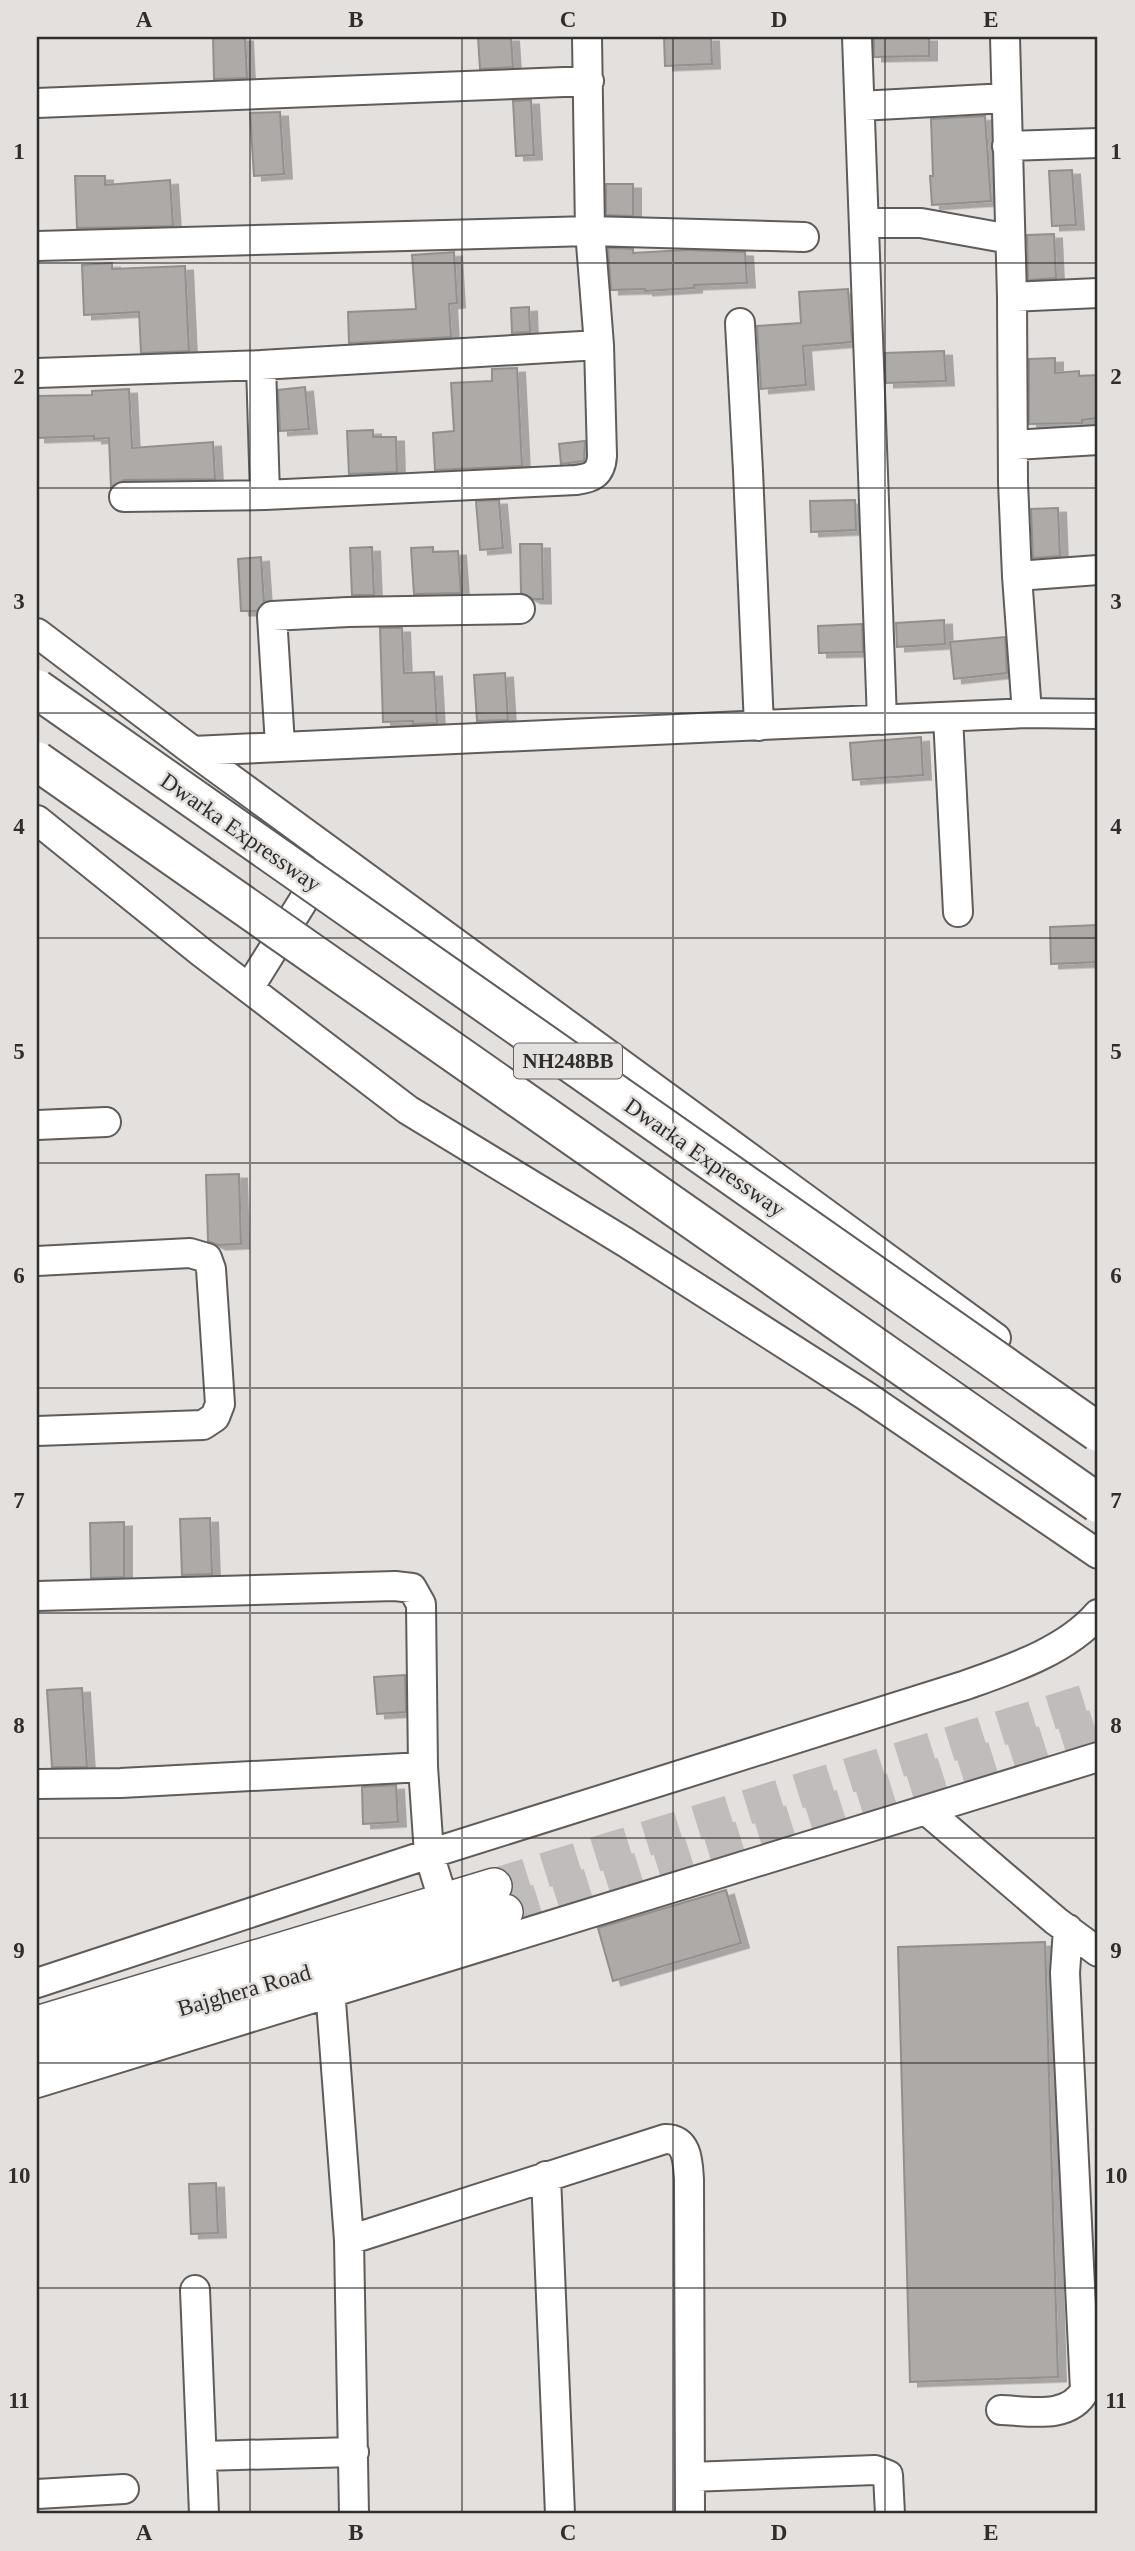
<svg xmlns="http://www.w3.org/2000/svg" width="1135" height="2551" font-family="'Times New Roman',serif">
<defs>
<filter id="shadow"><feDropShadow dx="8" dy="4.5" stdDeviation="0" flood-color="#0004"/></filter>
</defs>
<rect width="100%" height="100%" fill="#e4e0de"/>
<path fill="#aeaaa8" stroke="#938f8d" stroke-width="2" filter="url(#shadow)" d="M 213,37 L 245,37 L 247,78 L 214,79 Z
M 478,37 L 511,37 L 513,67 L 480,69 Z
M 664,37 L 711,37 L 712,64 L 665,66 Z
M 874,37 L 929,37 L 929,56 L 874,57 Z
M 531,100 L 534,155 L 516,156 L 513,101 Z
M 280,112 L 284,174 L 254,176 L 250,113 Z
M 985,116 L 991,201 L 932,205 L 930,176 L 933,176 L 931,119 Z
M 1072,170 L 1076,225 L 1052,226 L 1049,171 Z
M 75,176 L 105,176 L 105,185 L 170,180 L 173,226 L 77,228 Z
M 606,184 L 633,184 L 633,216 L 606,215 Z
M 1054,234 L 1056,278 L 1028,280 L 1027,235 Z
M 608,248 L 633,249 L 633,253 L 686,250 L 745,252 L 747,283 L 694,285 L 694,288 L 645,291 L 645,289 L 611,290 Z
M 454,252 L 457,303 L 449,304 L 451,337 L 349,343 L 348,312 L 416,309 L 412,255 Z
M 112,263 L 112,269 L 185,266 L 189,351 L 141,353 L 139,312 L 84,315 L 82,265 Z
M 848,289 L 852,342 L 803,346 L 806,385 L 761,389 L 757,326 L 801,323 L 799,292 Z
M 529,307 L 530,332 L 512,333 L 511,308 Z
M 944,351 L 946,381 L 886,383 L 885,353 Z
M 1055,358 L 1055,373 L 1079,371 L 1079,376 L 1098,375 L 1098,418 L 1082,420 L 1082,423 L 1029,424 L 1029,359 Z
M 517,368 L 522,466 L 435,470 L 433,433 L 454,431 L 451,383 L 492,381 L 492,369 Z
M 305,387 L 309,429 L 280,431 L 278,390 Z
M 129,389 L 132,448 L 213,442 L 215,479 L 124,480 L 111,487 L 109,438 L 94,439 L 94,436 L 37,438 L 37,396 L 92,395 L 92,391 Z
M 373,430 L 373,437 L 396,437 L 397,472 L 349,474 L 347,431 Z
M 585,441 L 584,461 L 561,464 L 559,444 Z
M 499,500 L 503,548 L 480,550 L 476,501 Z
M 855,500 L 856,530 L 811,532 L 810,501 Z
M 1058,508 L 1060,556 L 1033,558 L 1031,509 Z
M 520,544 L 542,544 L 543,599 L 533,599 L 521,593 Z
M 372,547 L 374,595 L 352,595 L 350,548 Z
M 433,547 L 433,552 L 458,551 L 461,593 L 414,594 L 411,548 Z
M 261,557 L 264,602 L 257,611 L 241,611 L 238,559 Z
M 944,620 L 945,644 L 897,647 L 896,623 Z
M 862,624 L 863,652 L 819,653 L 818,626 Z
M 380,628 L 402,628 L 404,673 L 434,672 L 437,723 L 413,724 L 413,721 L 383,722 Z
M 1005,637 L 1007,673 L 954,679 L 950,642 Z
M 505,673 L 508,720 L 477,721 L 474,675 Z
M 921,737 L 923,775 L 853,780 L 850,743 Z
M 1098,925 L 1098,962 L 1051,964 L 1050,927 Z
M 239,1174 L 241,1244 L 218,1245 L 208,1241 L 206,1175 Z
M 210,1518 L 212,1574 L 182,1575 L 180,1519 Z
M 124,1522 L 124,1577 L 91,1578 L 90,1523 Z
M 405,1675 L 406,1712 L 377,1714 L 374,1677 Z
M 82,1688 L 87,1767 L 52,1767 L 47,1690 Z
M 396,1785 L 398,1822 L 363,1824 L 362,1787 Z
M 726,1890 L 741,1943 L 613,1981 L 598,1928 Z
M 1045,1942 L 1058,2377 L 910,2382 L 898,1947 Z
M 216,2183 L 218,2233 L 191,2234 L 189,2184 Z"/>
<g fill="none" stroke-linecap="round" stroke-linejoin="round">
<path stroke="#c0bcbb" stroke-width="35" stroke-dasharray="35 18" stroke-linecap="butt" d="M 494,1886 L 1098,1698
M 505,1912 L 1098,1726"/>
<g stroke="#5f5c5a" stroke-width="32">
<path id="minor" d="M 857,37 L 882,720
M 1005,37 L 1012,297 L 1013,482 L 1017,576 L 1027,713
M 37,103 L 589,81
M 860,106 L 1006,98
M 1007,146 L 1098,143
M 864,223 L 921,223 L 1010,239
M 37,246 L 590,231 L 804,237
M 1012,297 L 1098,293
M 740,323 L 748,471 L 759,726
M 261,365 L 265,495
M 37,373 L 261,365 L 599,345
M 1014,445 L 1098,440
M 124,497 L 265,495 L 576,480 C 592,478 601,474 602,456 L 599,345 L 590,231 L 587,37
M 1017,576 L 1098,570
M 37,633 L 193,751 L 996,1338
M 948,717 L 958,912
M 280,745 L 272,616 L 348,612 L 520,609
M 193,751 L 1027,713 L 1098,714
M 37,820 L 201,952 L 408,1110 L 625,1242 L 866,1396 L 1098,1554
M 249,988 L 323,869
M 37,1125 L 106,1122
M 37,1261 L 190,1253 L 207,1258 L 211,1269 L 220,1404 L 215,1417 L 203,1425 L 37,1431
M 37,1596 L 395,1586 L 412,1588 L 421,1604 L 423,1767 L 429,1854 L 450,1922
M 37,1784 L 121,1783 L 423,1767
M 926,1810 L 1056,1921 L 1098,1952
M 329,1975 L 349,2240 L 354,2514
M 37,1983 L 429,1854 L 966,1685 C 1011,1669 1066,1651 1098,1614
M 37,2083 L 1098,1757
M 546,2176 L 560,2514
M 349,2240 L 665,2139 C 688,2138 688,2163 689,2180 L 690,2514
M 195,2290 L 204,2514
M 1001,2410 C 1029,2411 1070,2420 1085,2390 L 1065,1973 L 1068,1929
M 202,2456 L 354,2452
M 690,2477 L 875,2470 L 888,2475 L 890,2514
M 37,2494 L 124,2489"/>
</g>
<g stroke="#5f5c5a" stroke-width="38">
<path id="major" d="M 37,2024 L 494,1886
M 37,2052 L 505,1912"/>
</g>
<use href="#minor" stroke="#fff" stroke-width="28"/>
<use href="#major" stroke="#fff" stroke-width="35"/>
<g stroke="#5f5c5a" stroke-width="42" stroke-linecap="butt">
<path id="highway-bridge" d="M 37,689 L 1098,1432
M 37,761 L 1098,1503"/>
</g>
<use href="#highway-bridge" stroke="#fff" stroke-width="38"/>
</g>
<path fill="none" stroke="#2f2e2d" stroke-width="2" stroke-opacity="0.55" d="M 250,37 L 250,2514M 462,37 L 462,2514M 673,37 L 673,2514M 885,37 L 885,2514M 37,263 L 1098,263M 37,488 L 1098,488M 37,713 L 1098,713M 37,938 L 1098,938M 37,1163 L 1098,1163M 37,1388 L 1098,1388M 37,1613 L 1098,1613M 37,1838 L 1098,1838M 37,2063 L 1098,2063M 37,2288 L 1098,2288"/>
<g text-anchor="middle" stroke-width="5" stroke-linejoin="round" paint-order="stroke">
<rect fill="#e4e0de" stroke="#656362" stroke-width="2" x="514" y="1043.5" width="108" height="35" rx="5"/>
<g font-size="21" font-weight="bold" fill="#2f2e2d">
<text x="568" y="1068">NH248BB</text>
</g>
<g font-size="23" fill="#2f2e2d" stroke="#e4e0de">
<text transform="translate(241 832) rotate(35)" y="8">Dwarka Expressway</text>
<text transform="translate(705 1157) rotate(35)" y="8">Dwarka Expressway</text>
<text transform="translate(244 1990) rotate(-16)" y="8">Bajghera Road</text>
</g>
</g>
<rect width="1135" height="2551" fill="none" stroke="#e4e0de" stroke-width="77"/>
<rect x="38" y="38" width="1058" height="2474" fill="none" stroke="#2f2e2d" stroke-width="2.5"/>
<g font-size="23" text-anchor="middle" font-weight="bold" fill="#2f2e2d">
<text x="144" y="27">A</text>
<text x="356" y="27">B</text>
<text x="568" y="27">C</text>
<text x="779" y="27">D</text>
<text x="991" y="27">E</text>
<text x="19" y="159">1</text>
<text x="1116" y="159">1</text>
<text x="19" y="384">2</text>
<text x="1116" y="384">2</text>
<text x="19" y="609">3</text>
<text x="1116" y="609">3</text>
<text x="19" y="834">4</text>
<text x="1116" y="834">4</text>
<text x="19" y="1059">5</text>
<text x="1116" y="1059">5</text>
<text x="19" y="1283">6</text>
<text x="1116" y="1283">6</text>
<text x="19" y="1508">7</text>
<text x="1116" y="1508">7</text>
<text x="19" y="1733">8</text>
<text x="1116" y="1733">8</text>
<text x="19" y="1958">9</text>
<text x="1116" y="1958">9</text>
<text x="19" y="2183">10</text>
<text x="1116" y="2183">10</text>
<text x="19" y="2408">11</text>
<text x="1116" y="2408">11</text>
<text x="144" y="2540">A</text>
<text x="356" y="2540">B</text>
<text x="568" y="2540">C</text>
<text x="779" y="2540">D</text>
<text x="991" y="2540">E</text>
</g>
</svg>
